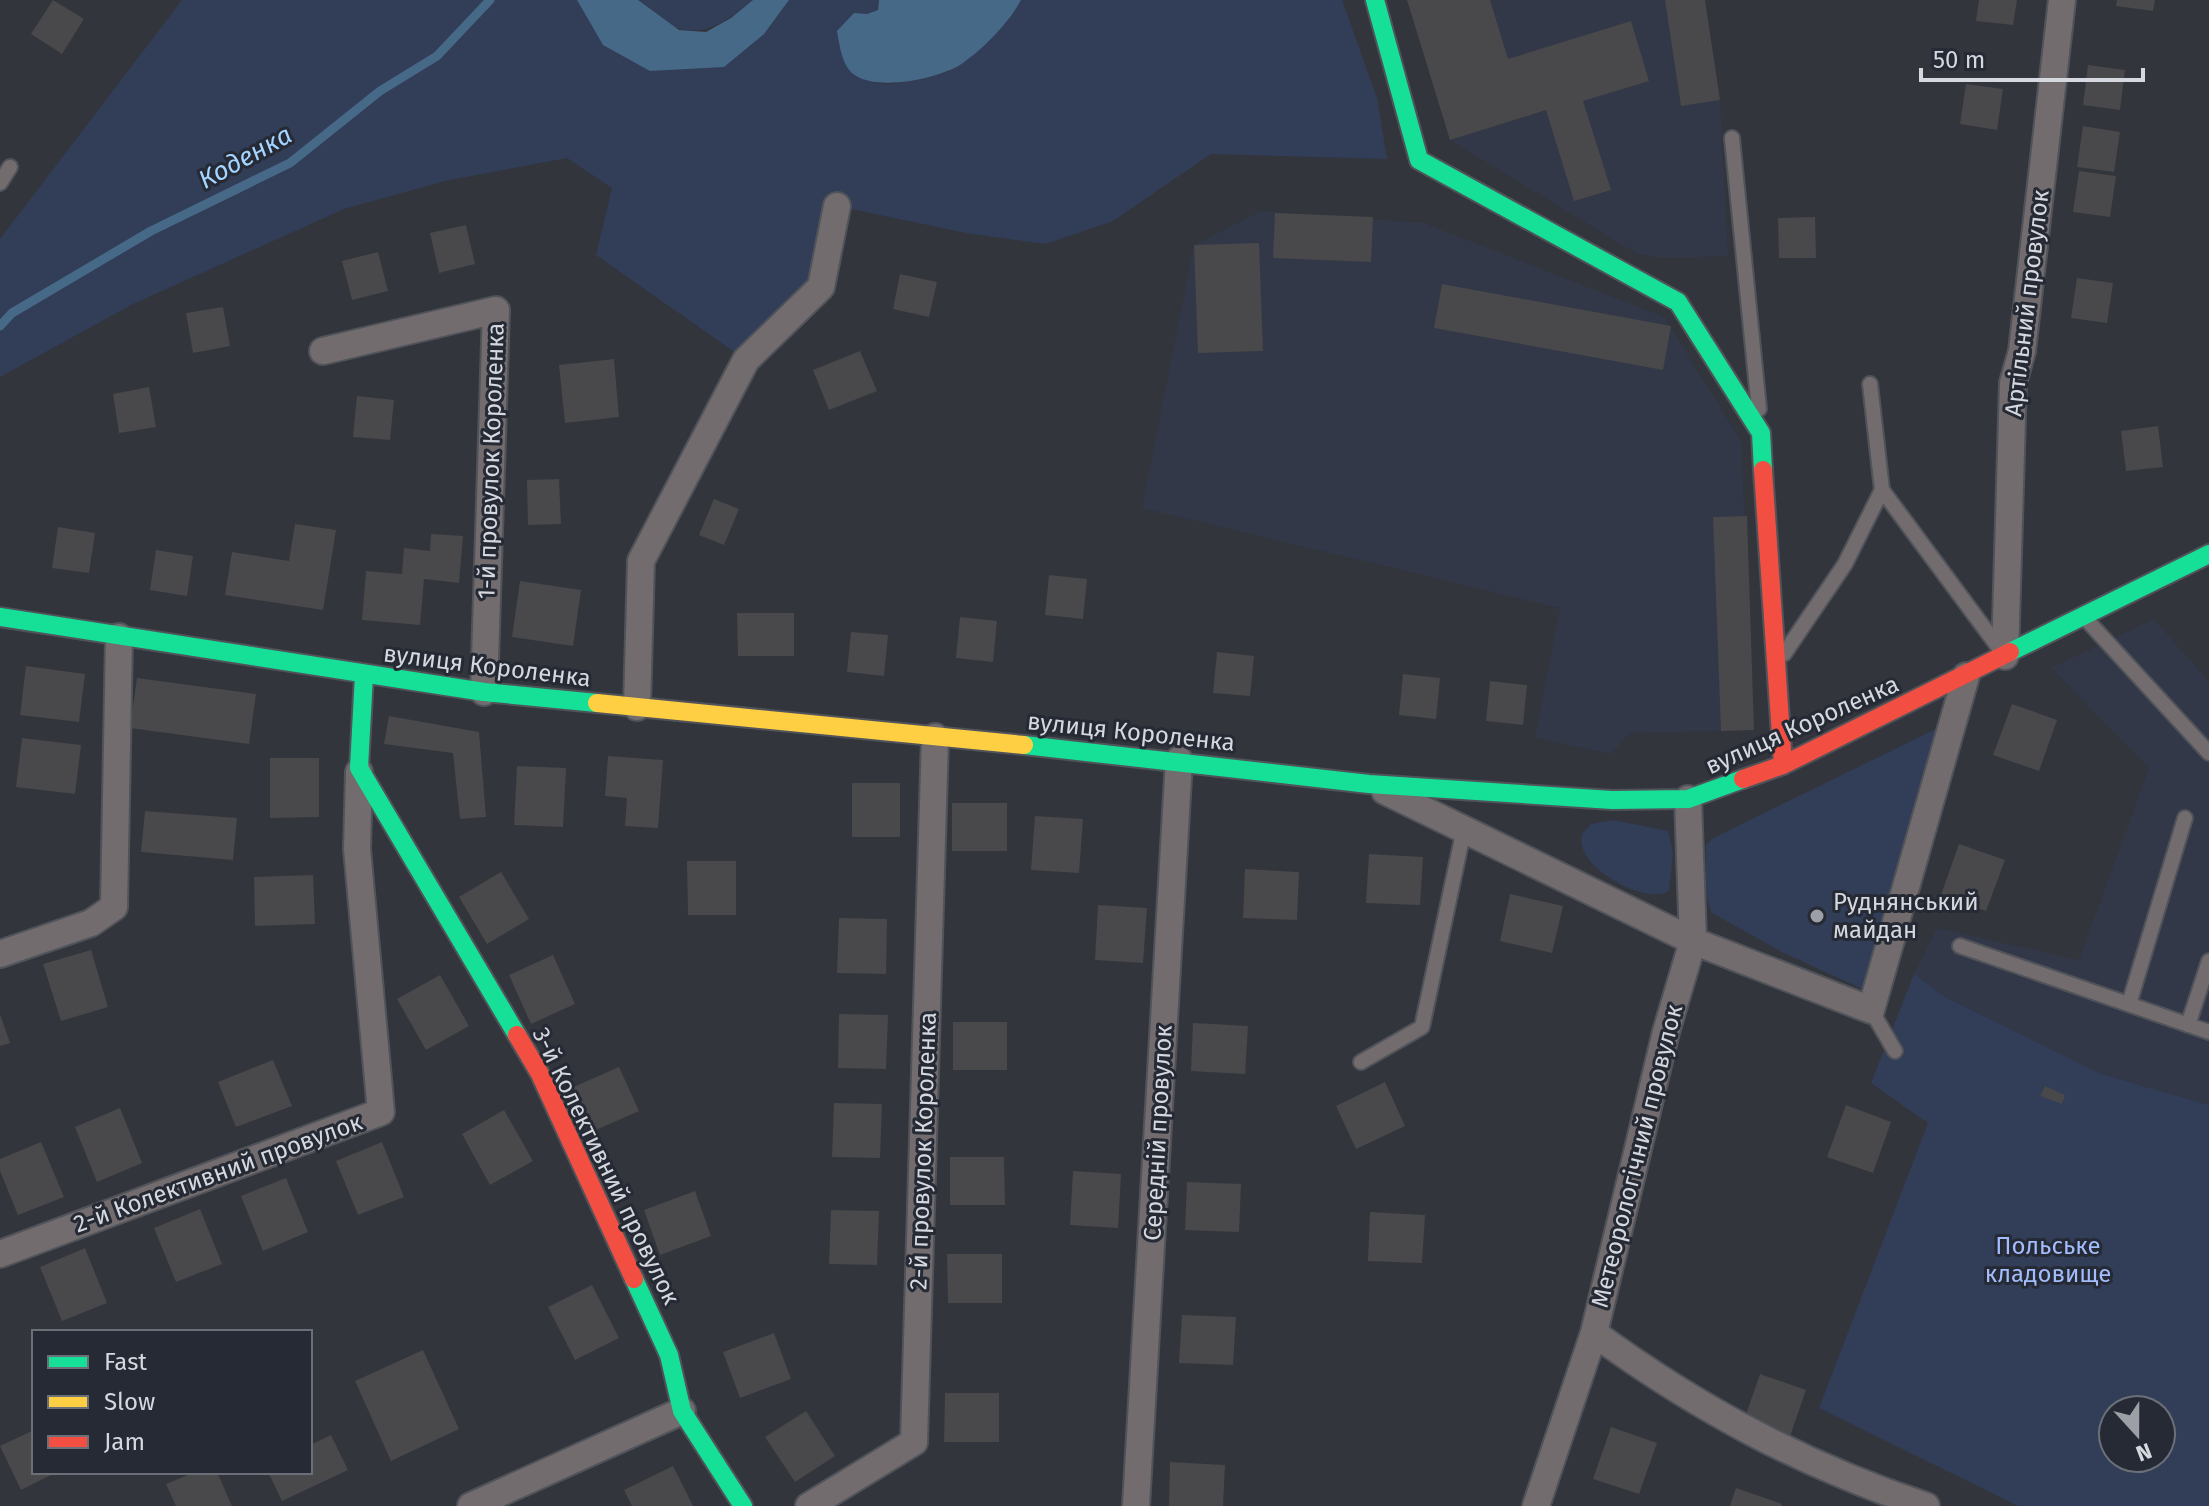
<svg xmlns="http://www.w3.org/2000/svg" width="2209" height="1506" font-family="'Fira Sans',sans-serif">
<rect width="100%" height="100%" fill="#32353c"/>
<path fill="#323848" d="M 1407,0 L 1705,0 L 1720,100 L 1728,256 L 1666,258 L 1637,254 L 1450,140 Z
M 1261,211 L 1424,223 L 1664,317 L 1741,441 L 1754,730 L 1630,733 L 1611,754 L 1535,738 L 1560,608 L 1142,508 L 1194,245 Z
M 2154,619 L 2209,682 L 2209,1105 L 2101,1074 L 1947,998 L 1914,974 L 1937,928 L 2079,960 L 2149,768 L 2051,668 Z"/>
<path fill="#323d58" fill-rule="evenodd" d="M 182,0 L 577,0 L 603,45 L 764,34 L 789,0 L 879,0 L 878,10 L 867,14 L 839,42 C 850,83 876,90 915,79 C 927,76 940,76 951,70 C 974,58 1009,22 1021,0 L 1342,0 L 1377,98 L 1387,159 L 1211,154 L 1113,221 L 1046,244 L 966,233 L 837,206 L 821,287 L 746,360 L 596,255 L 612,188 L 567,158 L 445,181 L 344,209 L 133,304 L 0,377 L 0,239 Z
M 638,0 L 753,0 C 710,37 679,44 638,0 Z
M 1942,726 L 1869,992 L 1784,953 L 1712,913 C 1703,893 1706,867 1706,845 L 1713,838 Z
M 1613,820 L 1668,831 L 1673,853 L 1669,891 C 1648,906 1573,868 1582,834 L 1591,824 Z
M 1914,974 L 1947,998 L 2101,1074 L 2209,1105 L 2209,1506 L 2018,1506 L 1819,1408 L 1928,1123 L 1871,1083 ZM 2113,1410 L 2161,1410 L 2161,1458 L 2113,1458 Z"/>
<path fill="#476988" d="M 577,0 L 638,0 L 679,30 L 706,32 L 731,18 L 753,0 L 789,0 L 764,34 L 724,67 L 650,71 L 603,45 Z
M 879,0 L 1021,0 C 1009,23 983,49 963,63 C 941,79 864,96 847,67 C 841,57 839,43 837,31 L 854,13 L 867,14 L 878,10 Z"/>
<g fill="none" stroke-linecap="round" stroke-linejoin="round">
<path stroke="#476988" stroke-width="9" d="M 0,326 L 12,313 L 151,231 L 290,163 L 380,91 L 437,56 L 490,0"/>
</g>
<path fill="#49484a" d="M 53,0 L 84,19 L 62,54 L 31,34 Z
M 1407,0 L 1490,0 L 1508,59 L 1631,21 L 1649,81 L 1583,101 L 1611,190 L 1574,201 L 1546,110 L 1450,140 Z
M 1665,0 L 1705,0 L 1720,100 L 1681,106 Z
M 1979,0 L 2017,0 L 2013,25 L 1976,21 Z
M 2117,0 L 2155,0 L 2153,11 L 2116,6 Z
M 2088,65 L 2125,70 L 2120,110 L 2083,105 Z
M 1966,84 L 2003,89 L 1997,130 L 1960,124 Z
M 2083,126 L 2120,132 L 2114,172 L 2077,167 Z
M 2079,171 L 2116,176 L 2110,217 L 2073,212 Z
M 1275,213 L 1373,217 L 1371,262 L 1273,258 Z
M 1815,217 L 1816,258 L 1779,258 L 1778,218 Z
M 466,225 L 475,264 L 439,273 L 430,233 Z
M 1259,243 L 1263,351 L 1198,353 L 1194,245 Z
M 378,252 L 388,291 L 352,300 L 342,261 Z
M 900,274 L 937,282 L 929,317 L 893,309 Z
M 2077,278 L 2113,283 L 2107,323 L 2071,318 Z
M 1442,284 L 1671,326 L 1663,370 L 1434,328 Z
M 223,307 L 230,346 L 193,353 L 186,313 Z
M 860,351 L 877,391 L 829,410 L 813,370 Z
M 614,359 L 619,417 L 565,423 L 559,365 Z
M 149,387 L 156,427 L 119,433 L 113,394 Z
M 357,396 L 394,400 L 390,440 L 353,437 Z
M 2158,426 L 2163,467 L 2126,471 L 2121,431 Z
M 559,479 L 561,524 L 528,525 L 527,480 Z
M 714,499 L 739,509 L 724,545 L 699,535 Z
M 1747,516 L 1754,730 L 1721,731 L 1713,517 Z
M 295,524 L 336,530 L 323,610 L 225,595 L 232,552 L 289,561 Z
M 58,527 L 95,533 L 89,573 L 52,568 Z
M 431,534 L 463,536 L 459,583 L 424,579 L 420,625 L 362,620 L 366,571 L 402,574 L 404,548 L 430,551 Z
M 156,550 L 193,556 L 187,596 L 150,590 Z
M 1049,575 L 1087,579 L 1083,619 L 1045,615 Z
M 520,581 L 581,590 L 573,646 L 512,637 Z
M 737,613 L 794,613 L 794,656 L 738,656 Z
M 960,617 L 997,621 L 993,662 L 956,658 Z
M 851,632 L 888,635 L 884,676 L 847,672 Z
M 1217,652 L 1254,656 L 1250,696 L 1213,693 Z
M 26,666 L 85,674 L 79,722 L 20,715 Z
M 1403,674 L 1440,678 L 1436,719 L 1399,715 Z
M 137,678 L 256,694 L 249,744 L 130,728 Z
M 1490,681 L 1527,685 L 1523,725 L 1486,721 Z
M 2012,704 L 2057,720 L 2039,771 L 1993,755 Z
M 389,716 L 479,732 L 486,817 L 460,819 L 453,753 L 384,744 Z
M 22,738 L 81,745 L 75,794 L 16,787 Z
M 608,756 L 663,760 L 658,828 L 625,826 L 627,798 L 605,796 Z
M 270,758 L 319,758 L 319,817 L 270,818 Z
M 517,766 L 566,768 L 563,827 L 514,825 Z
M 852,783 L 900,783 L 900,837 L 852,837 Z
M 952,803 L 1007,803 L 1007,851 L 952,851 Z
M 145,811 L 237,818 L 233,860 L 141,852 Z
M 1035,816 L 1083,819 L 1079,873 L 1031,870 Z
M 1959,844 L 2005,860 L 1986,911 L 1941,895 Z
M 1369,854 L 1423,857 L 1420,905 L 1366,903 Z
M 687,861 L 736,861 L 736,915 L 688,915 Z
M 1245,869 L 1299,872 L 1297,920 L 1243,918 Z
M 501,872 L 529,919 L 487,944 L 459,897 Z
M 313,875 L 315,924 L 255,926 L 254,877 Z
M 1510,894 L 1563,906 L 1552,953 L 1500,941 Z
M 1098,905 L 1147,908 L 1143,963 L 1095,960 Z
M 839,918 L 887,919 L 886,974 L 837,973 Z
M 91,950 L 108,1007 L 61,1021 L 43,964 Z
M 553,955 L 575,1004 L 531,1024 L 509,975 Z
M 440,975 L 469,1026 L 426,1050 L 397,999 Z
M 0,1014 L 10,1043 L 0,1046 Z
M 839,1014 L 888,1015 L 886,1069 L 838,1068 Z
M 953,1022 L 1007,1022 L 1007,1070 L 953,1070 Z
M 1193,1023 L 1248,1026 L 1245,1074 L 1191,1071 Z
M 273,1060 L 292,1106 L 236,1127 L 218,1082 Z
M 619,1067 L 639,1111 L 589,1133 L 569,1089 Z
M 1385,1082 L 1405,1126 L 1356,1149 L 1336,1106 Z
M 2045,1086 L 2065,1095 L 2062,1104 L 2040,1096 Z
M 834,1103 L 882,1104 L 880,1158 L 832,1157 Z
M 1846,1105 L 1891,1122 L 1873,1173 L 1827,1157 Z
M 120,1108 L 142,1163 L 97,1182 L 75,1127 Z
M 504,1110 L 533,1161 L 490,1185 L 462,1134 Z
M 41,1142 L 64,1197 L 18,1215 L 0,1171 L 0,1159 Z
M 382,1142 L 404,1197 L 358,1215 L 336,1161 Z
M 950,1157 L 1004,1157 L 1005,1205 L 950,1205 Z
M 1073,1171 L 1121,1174 L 1118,1228 L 1070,1225 Z
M 286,1178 L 308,1232 L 263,1251 L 241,1196 Z
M 1187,1182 L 1241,1184 L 1239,1232 L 1185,1230 Z
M 695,1191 L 711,1236 L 660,1255 L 644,1210 Z
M 200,1209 L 222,1264 L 176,1282 L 154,1228 Z
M 831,1210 L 879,1211 L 877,1265 L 829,1264 Z
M 1370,1212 L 1425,1215 L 1422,1263 L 1368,1261 Z
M 85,1248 L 107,1303 L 62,1321 L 40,1267 Z
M 947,1254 L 1002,1254 L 1002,1303 L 948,1303 Z
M 592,1285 L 619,1338 L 575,1360 L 548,1307 Z
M 1182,1315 L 1236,1317 L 1233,1365 L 1179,1363 Z
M 774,1333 L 791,1379 L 740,1398 L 723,1352 Z
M 423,1350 L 459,1429 L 391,1461 L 355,1381 Z
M 1760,1374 L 1806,1390 L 1788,1442 L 1742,1426 Z
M 945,1393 L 999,1393 L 999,1442 L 944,1442 Z
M 806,1411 L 835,1456 L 795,1482 L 765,1437 Z
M 1611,1427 L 1657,1443 L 1639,1494 L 1593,1479 Z
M 34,1430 L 34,1472 L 57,1472 L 21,1490 L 0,1446 Z
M 331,1435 L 348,1470 L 282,1501 L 268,1472 L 310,1472 L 310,1445 Z
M 1170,1462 L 1225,1465 L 1223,1506 L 1169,1506 Z
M 673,1466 L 693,1506 L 632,1506 L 624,1490 Z
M 195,1472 L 217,1472 L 232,1506 L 176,1506 L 166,1484 Z
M 1736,1488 L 1782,1504 L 1781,1506 L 1730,1506 Z"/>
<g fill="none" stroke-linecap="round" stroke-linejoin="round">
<g stroke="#505359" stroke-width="18">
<path id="lane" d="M 1732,138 L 1759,409
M 0,183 L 10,167
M 1870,384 L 1882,490 L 2002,652
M 2084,617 L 2209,753
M 1784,654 L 1845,564 L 1882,490
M 1960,946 L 2209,1032
M 2129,1004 L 2185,818
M 1871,1010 L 1895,1051
M 2188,1025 L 2209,961
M 1361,1062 L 1422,1027 L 1464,829"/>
</g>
<g stroke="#505359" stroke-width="30">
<path id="street" d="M 323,351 L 496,310 L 484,692
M 2005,656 L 2013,383 L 2022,351 L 2062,0
M 637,707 L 641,561 L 746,360 L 821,287 L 837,206
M 1385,791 L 1693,941 L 1871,1010 L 1966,676
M 0,954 L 91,923 L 114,907 L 119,637
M 0,1254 L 381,1112 L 357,849 L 359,772
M 1594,1333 C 1698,1409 1803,1465 1926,1506
M 471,1506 L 682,1411
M 809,1506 L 914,1442 L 935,737
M 1136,1506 L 1179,760
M 1536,1506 L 1594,1333 L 1666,1032 L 1693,941 L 1688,799"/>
</g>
<g stroke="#505359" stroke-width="22">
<path id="fast" d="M 1375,0 L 1419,160 L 1678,302 L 1761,433 L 1763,470
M 0,617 L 484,692 L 597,703
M 2010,652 L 2209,554
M 364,675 L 359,768 L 517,1035
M 1024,745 L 1369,784 L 1612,800 L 1688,799 L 1743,779
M 634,1279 L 669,1355 L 682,1411 L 743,1506"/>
</g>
<g stroke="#505359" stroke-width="22">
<path id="slow" d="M 597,703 L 1024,745"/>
</g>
<g stroke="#505359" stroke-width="22">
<path id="jam" d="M 1763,470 L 1783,765
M 1743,779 L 1783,765 L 2010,652
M 517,1035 L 540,1074 L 634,1279"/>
</g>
<use href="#lane" stroke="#726c6e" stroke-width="14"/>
<use href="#street" stroke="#726c6e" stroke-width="26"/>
<use href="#fast" stroke="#16e098" stroke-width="18"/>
<use href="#slow" stroke="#ffcf43" stroke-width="18"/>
<use href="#jam" stroke="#f24e42" stroke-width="18"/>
</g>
<circle fill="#9c9fa6" stroke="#252a34" stroke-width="3" cx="1817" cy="916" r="8"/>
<g text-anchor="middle" stroke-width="6" stroke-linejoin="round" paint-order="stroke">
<g font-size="24" fill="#d5d8df" stroke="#252a34">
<text transform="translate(2027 303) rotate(-83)" y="8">Артільний провулок</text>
<text transform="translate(491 461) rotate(-88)" y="8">1-й провулок Короленка</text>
<text transform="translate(487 666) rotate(7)" y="8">вулиця Короленка</text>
<text transform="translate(1802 725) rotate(-24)" y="8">вулиця Короленка</text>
<text transform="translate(1131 732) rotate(6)" y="8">вулиця Короленка</text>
<text transform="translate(1158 1133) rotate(-87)" y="8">Середній провулок</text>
<text transform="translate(923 1151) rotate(-88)" y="8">2-й провулок Короленка</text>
<text transform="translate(1637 1156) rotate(-76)" y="8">Метеорологічний провулок</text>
<text transform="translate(606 1166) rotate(64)" y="8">3-й Колективний провулок</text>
<text transform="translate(218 1173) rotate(-20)" y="8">2-й Колективний провулок</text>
</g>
<g font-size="24" fill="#d5d8df" stroke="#252a34" text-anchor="start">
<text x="1833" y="910">Руднянський<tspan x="1833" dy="28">майдан</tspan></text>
</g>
<g font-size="24" fill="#a2bcfe" stroke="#252a34">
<text x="2048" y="1254">Польське<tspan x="2048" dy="28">кладовище</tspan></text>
</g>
<g font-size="26" font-style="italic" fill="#a4d4ff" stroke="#252a34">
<text transform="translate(245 157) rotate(-29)" y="9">Коденка</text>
</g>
</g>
<rect x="32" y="1330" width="280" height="144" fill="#252a34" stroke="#6b7078" stroke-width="2"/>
<rect x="48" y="1356" width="40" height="12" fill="#16e098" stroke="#6b7078" stroke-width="2"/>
<text x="104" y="1370" font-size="24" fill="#d5d8df">Fast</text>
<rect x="48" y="1396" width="40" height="12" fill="#ffcf43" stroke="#6b7078" stroke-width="2"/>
<text x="104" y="1410" font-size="24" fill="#d5d8df">Slow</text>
<rect x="48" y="1436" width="40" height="12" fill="#f24e42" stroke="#6b7078" stroke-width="2"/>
<text x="104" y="1450" font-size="24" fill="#d5d8df">Jam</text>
<g transform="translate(2137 1434) rotate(159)"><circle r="38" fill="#252a34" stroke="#6b7078" stroke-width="2"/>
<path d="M0-6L14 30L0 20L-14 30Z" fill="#9c9fa6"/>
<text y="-12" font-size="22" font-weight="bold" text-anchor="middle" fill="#d5d8df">N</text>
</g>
<path d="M1921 68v12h222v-12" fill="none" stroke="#d5d8df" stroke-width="4"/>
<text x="1933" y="68" font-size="24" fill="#d5d8df" stroke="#252a34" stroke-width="6" paint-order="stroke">50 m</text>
</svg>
